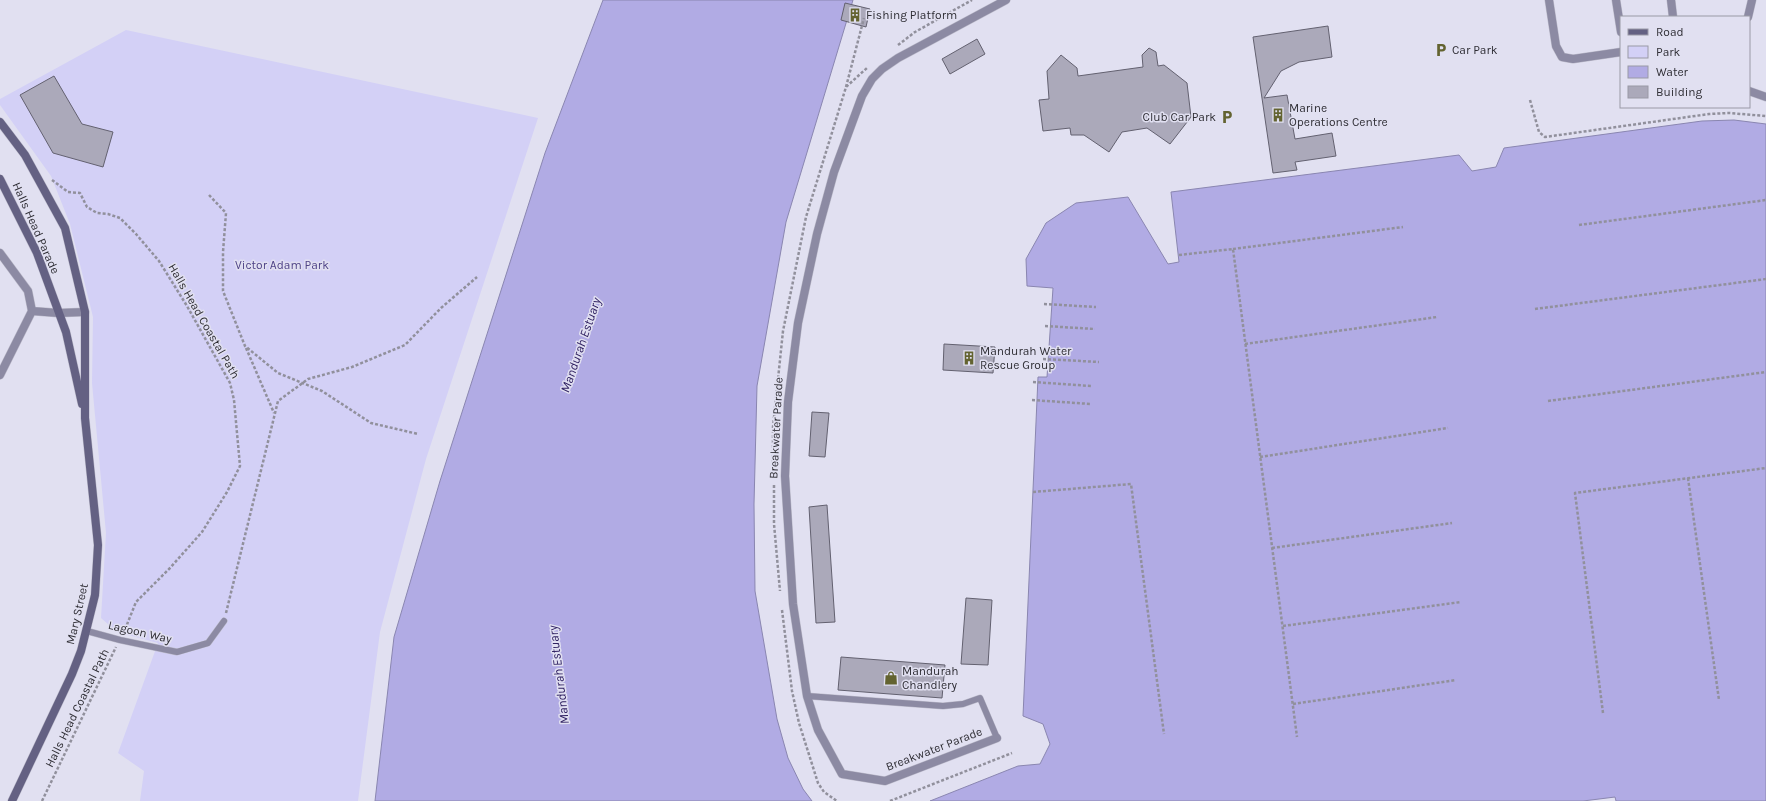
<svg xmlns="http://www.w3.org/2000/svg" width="1766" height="801" font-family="Karla,sans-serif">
<rect width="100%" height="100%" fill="#e1e0f1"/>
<path fill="#d3d0f6" d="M 126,30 L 538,118 L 426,459 L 380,632 L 358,801 L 140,801 L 144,771 L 118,753 L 158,643 L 117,632 L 101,618 L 106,533 L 92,383 L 93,317 L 70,224 L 51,176 L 0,105 L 0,99 Z"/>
<path fill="#b1abe4" stroke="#8a86b0" d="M 603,0 L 853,0 L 786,222 L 757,386 L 754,504 L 755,591 L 777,719 L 788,758 L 803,789 L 812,801 L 375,801 L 394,637 L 440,481 L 545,153 Z
M 1734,120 L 1766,124 L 1766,801 L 1616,801 L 1615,797 L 1583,801 L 930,801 L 1018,766 L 1040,764 L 1050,744 L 1043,724 L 1023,716 L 1038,377 L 1047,377 L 1053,288 L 1027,286 L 1026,259 L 1046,223 L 1076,203 L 1128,197 L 1168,264 L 1179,262 L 1171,192 L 1459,155 L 1472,171 L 1496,167 L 1504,148 L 1702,121 Z"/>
<path fill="#aba9ba" stroke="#636170" d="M 845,3 L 870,9 L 866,27 L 841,20 Z
M 1328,26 L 1332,57 L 1299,62 L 1281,71 L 1264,98 L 1287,95 L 1295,139 L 1332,133 L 1336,156 L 1295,162 L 1297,170 L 1273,173 L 1253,37 Z
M 977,39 L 985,54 L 950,74 L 942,59 Z
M 1149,48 L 1156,52 L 1158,66 L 1164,65 L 1187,83 L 1191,117 L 1170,144 L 1147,128 L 1122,132 L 1109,152 L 1084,135 L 1071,135 L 1070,128 L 1043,131 L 1039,100 L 1049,99 L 1047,71 L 1061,55 L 1077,68 L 1078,76 L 1143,67 L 1142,55 Z
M 54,76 L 82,124 L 113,132 L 103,167 L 53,153 L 20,95 Z
M 944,344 L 995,347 L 993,373 L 943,370 Z
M 812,412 L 829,413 L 825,457 L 809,456 Z
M 827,505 L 835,622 L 816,623 L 809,507 Z
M 966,598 L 992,600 L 988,665 L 961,664 Z
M 841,657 L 945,665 L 942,698 L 838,690 Z"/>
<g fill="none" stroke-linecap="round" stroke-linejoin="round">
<g stroke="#bdbccb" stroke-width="7">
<path id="lane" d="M 87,631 L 120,640 L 177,652 L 208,643 L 224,621
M 807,696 L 943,706 L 963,704 L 980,698 L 997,738"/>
</g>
<g stroke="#bdbccb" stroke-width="9">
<path id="street" d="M 1549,0 L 1556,46 L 1562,57 L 1573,59 L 1621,52
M 1616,0 L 1621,32
M 1671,0 L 1673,17
M 1748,17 L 1752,0
M 1749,91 L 1766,97
M 0,253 L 28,291 L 32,311 L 58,313 L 85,312
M 0,375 L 32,311
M 997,738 L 885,781 L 842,774 L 818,730 L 807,696 L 793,604 L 785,476 L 788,402 L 798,323 L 817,234 L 834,172 L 862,96 L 872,79 L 882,69 L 898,58 L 1006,0"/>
</g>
<g stroke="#bdbccb" stroke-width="9">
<path id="secondary" d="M 0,122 L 25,155 L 65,228 L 85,312 L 85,418 L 98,545 L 95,595 L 81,651 L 72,674 L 12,801
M 0,179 L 37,253 L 66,332 L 82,404"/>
</g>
<path stroke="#91909c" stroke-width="2.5" stroke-dasharray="3 2" stroke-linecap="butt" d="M 898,45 L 915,32 L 972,0
M 846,87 L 864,18
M 1530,100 L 1539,132 L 1545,137 L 1709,114 L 1729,113 L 1766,116
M 52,180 L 68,192 L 80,193 L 87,207 L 97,213 L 108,214 L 120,218 L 136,234 L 159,261 L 187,306 L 230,383 L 234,400 L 240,466 L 227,492 L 202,532 L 170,568 L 136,602 L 124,632
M 209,195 L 226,213 L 223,252 L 223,291 L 245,346 L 278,373 L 322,391 L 371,423 L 418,434
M 1579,225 L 1766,200
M 1233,249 L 1403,227
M 1179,255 L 1233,249 L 1297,737
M 1044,304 L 1096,307
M 1535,309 L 1766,279
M 1045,326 L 1095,329
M 1245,344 L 1437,317
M 246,348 L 274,413
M 1043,359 L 1099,362
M 1033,382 L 1091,386
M 1032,400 L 1091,404
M 1548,401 L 1766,372
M 1260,457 L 1448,428
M 773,468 L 773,427 L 783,331 L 806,217 L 846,87 L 868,67
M 1688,478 L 1719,700
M 774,485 L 774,524 L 780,591
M 1033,492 L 1131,484 L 1164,734
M 1272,548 L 1452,523
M 782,610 L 792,691 L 799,723 L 818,783 L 824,792 L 837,801
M 226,613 L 278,401 L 308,379 L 352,367 L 405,345 L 441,308 L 477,277
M 1283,626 L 1461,602
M 1293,704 L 1456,680
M 1603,713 L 1575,493 L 1766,468
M 42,801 L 116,647
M 890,801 L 1012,753"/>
<use href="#lane" stroke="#8c8aa3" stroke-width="6"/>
<use href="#street" stroke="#8c8aa3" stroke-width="8"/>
<use href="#secondary" stroke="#646183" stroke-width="8"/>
</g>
<defs>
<g id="building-bare" transform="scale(1.08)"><path d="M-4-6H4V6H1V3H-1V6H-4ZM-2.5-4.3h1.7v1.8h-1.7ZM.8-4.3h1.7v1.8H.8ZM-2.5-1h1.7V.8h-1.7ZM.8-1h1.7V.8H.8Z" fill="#636330" stroke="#e1e0f1" stroke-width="2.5" paint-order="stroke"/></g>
<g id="parking-bare" transform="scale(1.08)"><path d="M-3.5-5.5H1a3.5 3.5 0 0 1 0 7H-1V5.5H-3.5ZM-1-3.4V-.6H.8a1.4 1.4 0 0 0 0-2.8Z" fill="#636330" stroke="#e1e0f1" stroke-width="2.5" paint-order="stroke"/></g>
<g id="shop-bare" transform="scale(1.08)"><path d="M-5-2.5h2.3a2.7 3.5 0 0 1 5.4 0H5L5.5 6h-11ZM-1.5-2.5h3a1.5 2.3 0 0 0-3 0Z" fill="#636330" stroke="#e1e0f1" stroke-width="2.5" paint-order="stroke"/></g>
</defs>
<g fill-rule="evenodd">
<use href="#building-bare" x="855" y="15"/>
<use href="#parking-bare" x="1441" y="50"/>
<use href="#building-bare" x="1278" y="115"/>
<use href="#parking-bare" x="1227" y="117"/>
<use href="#building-bare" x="969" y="358"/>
<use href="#shop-bare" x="891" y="678"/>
</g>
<g text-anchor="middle" stroke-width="3" stroke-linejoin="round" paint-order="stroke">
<g font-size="12" fill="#2f2e35" stroke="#e1e0f1" text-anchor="start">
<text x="866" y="19">Fishing Platform</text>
<text x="1452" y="54">Car Park</text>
<text x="1289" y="112">Marine<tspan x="1289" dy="14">Operations Centre</tspan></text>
<text x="1216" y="121" text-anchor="end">Club Car Park</text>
<text x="980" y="355">Mandurah Water<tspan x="980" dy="14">Rescue Group</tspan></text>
<text x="902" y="675">Mandurah<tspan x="902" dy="14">Chandlery</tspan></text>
</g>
<g font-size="12" fill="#2f2e35" stroke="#e1e0f1">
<text transform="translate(36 228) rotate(66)" y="4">Halls Head Parade</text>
<text transform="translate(204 321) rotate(60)" y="4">Halls Head Coastal Path</text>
<text transform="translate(776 428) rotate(-87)" y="4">Breakwater Parade</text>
<text transform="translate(77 614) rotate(-77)" y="4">Mary Street</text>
<text transform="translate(140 632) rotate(13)" y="4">Lagoon Way</text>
<text transform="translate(77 708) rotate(-64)" y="4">Halls Head Coastal Path</text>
<text transform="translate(934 749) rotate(-21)" y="4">Breakwater Parade</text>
</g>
<g font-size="12" fill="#4f4387" stroke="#e1e0f1">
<text x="282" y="269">Victor Adam Park</text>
</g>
<g font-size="13" font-style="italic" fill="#302162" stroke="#e1e0f1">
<text transform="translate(580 345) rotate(-71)" y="5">Mandurah Estuary</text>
<text transform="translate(558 675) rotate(-97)" y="5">Mandurah Estuary</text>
</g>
</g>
<rect x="1620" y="16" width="130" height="92" fill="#e1e0f1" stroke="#9a99a6"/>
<rect x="1628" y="29" width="20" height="6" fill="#646183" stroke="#9a99a6"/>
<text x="1656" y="36" font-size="12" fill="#2f2e35">Road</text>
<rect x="1628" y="46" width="20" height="12" fill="#d3d0f6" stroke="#9a99a6"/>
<text x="1656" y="56" font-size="12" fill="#2f2e35">Park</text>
<rect x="1628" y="66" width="20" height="12" fill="#b1abe4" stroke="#9a99a6"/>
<text x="1656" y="76" font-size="12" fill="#2f2e35">Water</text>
<rect x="1628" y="86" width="20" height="12" fill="#aba9ba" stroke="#9a99a6"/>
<text x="1656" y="96" font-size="12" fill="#2f2e35">Building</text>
</svg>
